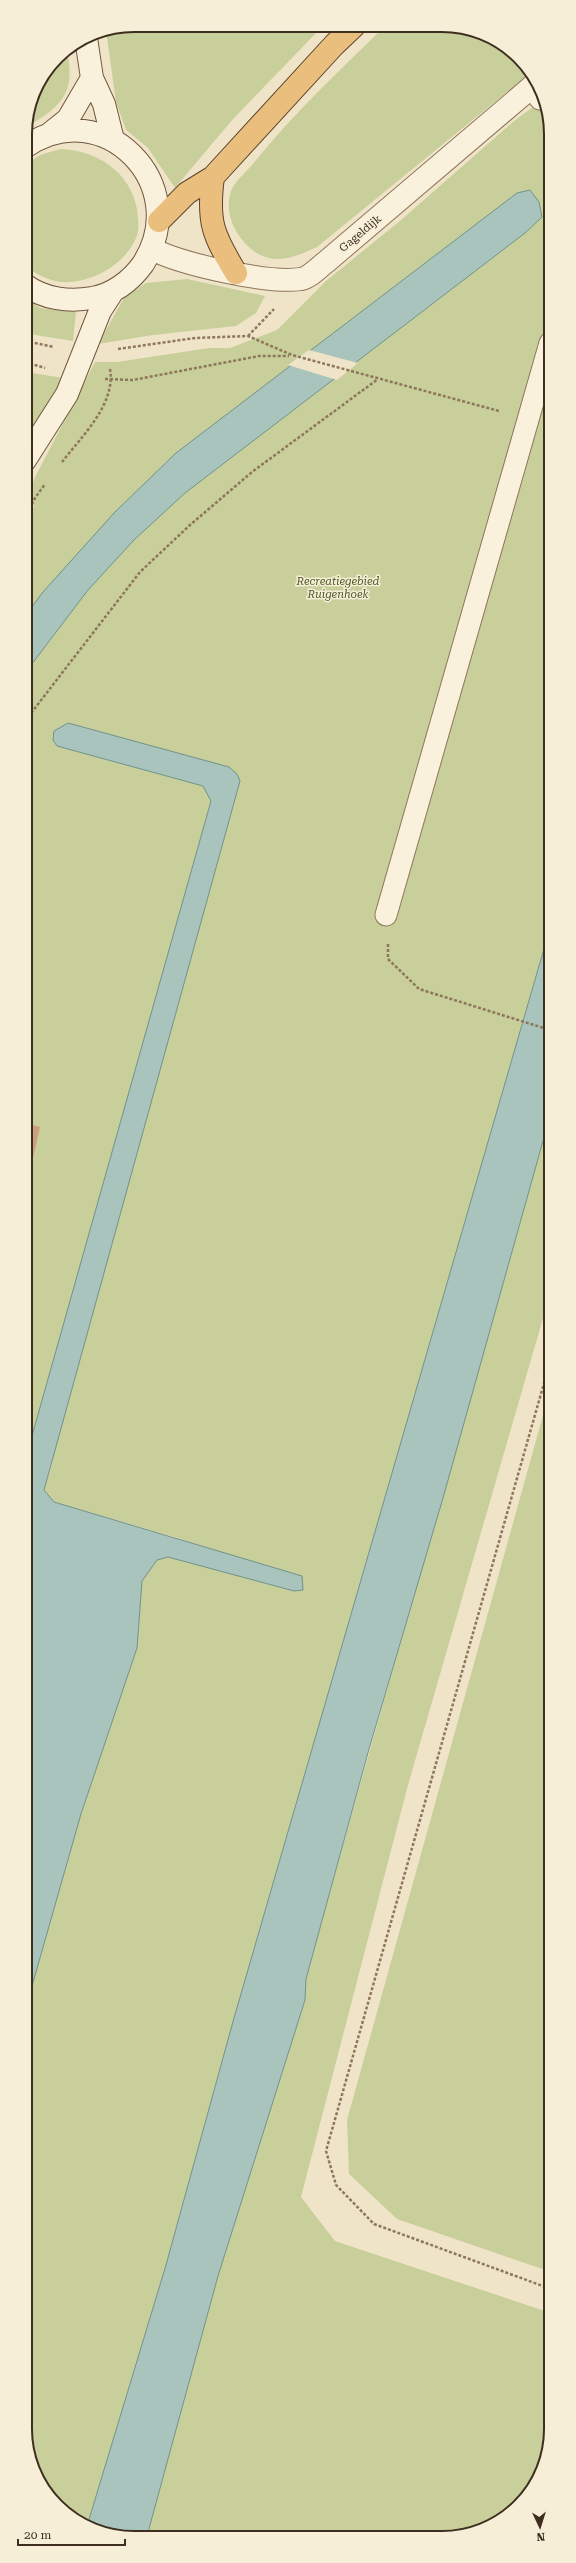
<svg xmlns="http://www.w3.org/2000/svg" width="576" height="2563" font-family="'Roboto Serif',serif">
<rect width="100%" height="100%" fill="#f0e4c8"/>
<path fill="#e6deb5" d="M 551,2423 L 551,2436 L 543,2471 L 531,2488 Z"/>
<path fill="#c9cf9b" d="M 134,25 L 323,26 L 233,119 L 175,188 L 148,148 L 126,130 L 116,102 L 106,31 Z
M 384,27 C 405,27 446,23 464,27 C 489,33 518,50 529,74 L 317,247 C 293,258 272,267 250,248 C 234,234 224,212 231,191 C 234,182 246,172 252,165 C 292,115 339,71 384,27 Z
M 67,50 C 76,94 62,106 25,128 C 31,99 41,67 67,50 Z
M 541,101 L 550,120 L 550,928 L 234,2018 L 166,2265 L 87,2526 C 51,2513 40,2474 26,2443 L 26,2007 L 81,1814 L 137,1648 L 142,1580 L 157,1560 L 168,1556 L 294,1591 L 303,1590 L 178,1538 L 54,1502 L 44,1490 L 53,1460 L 26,1505 L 25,623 L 31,610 L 25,616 L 25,526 L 34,506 L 29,495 L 35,477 L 95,362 L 117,362 L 209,348 L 230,348 L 277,330 L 326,281 L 401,220 L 514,121 Z
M 60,149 C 96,150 130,171 137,209 C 138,218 140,229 136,238 C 124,266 90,284 61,282 C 48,281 35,273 25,266 L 25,165 L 40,155 Z
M 187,279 L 265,296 L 256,313 L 236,326 L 153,335 L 98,344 L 124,298 L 146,283 Z
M 25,299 L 41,308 L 76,312 L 73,341 L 35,335 L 25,331 Z
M 25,372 L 64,378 L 25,443 Z
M 550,1116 L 550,1294 L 408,1785 L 301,2197 L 335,2241 L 551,2313 L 551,2423 L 531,2488 L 524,2501 L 490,2527 L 456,2537 L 147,2536 L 218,2276 L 305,2000 L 306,1979 C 385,1691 470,1404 550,1116 Z
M 550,1390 L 551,2272 L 397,2219 L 349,2174 L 347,2120 Z"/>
<path fill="#a9c4bc" stroke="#6f938a" d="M 530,190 L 539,202 L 542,217 L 525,233 L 185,493 L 134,540 L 88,590 L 25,673 L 25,616 L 43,592 L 114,513 L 176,453 L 517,193 Z
M 68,723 L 229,767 L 237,774 L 240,781 L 44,1490 L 54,1502 L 302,1576 L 303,1590 L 294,1591 L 168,1557 L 157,1560 L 142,1581 L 137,1648 L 81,1814 L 26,2007 L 26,1457 L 211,801 L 203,786 L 57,746 L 53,740 L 54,731 Z
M 550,928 L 550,1116 L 443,1498 L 369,1749 L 306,1979 L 305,2000 L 218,2276 L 147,2536 L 113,2536 L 87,2526 L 166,2265 L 234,2018 Z"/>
<path fill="#f0e4c8" d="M 309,350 L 358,363 L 337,380 L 288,365 Z"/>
<path fill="#cf9f7d" d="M 26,1123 L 40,1127 L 33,1158 L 26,1156 Z
M 549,2437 L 543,2471 L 538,2479 L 537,2478 Z"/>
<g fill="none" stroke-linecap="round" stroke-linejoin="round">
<g stroke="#8d765c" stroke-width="23">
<path id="service" d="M 532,86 L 540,99
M 386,915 L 550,343"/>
</g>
<g stroke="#8d765c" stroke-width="24">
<path id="minor" d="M 152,249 C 181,264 268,284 301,279 C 309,278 319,267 326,262 L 534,85"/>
</g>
<g stroke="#6f573f" stroke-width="24">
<path id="secondary" d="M 86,38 L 92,78 L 104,104 L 113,140
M 48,135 L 68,119 L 92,78
M 25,147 C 103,92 194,185 143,264 C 131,281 112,295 92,298 C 69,302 44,299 25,285
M 25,460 L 67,394 L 100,311 L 113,291"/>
</g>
<g stroke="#5b4430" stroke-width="24">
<path id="trunk" d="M 213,177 C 207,222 213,235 236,273
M 159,221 L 187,193 L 213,177 L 334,45 L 354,26"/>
</g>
<path stroke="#8d765c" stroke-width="2.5" stroke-dasharray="3 2" stroke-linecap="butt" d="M 248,336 L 274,309
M 25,341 L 54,347
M 118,349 L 195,338 L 248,336 L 292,355 L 499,411
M 25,362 L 45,368
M 105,379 L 133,380 L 259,356 L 289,356
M 62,462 C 82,436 116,404 110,369
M 25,518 L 35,498 L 45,484
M 25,721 L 140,572 L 190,525 L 252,472 L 378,379
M 388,944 L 388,959 L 419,989 L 550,1030
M 550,1362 L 326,2151 L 336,2185 L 374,2224 L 551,2289"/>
<use href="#service" stroke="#faf1dc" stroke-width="21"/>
<use href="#minor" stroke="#faf1dc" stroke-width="22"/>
<use href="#secondary" stroke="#faf1dc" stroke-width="22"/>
<use href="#trunk" stroke="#eabe7c" stroke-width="22"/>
</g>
<g text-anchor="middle" stroke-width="3" stroke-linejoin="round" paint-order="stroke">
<g font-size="11" fill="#3d2e20" stroke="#f7eed8">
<text transform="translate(360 233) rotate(-40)" y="4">Gageldijk</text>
</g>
<g font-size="11" font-style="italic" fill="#4d5a26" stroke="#f7eed8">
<text x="338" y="585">Recreatiegebied<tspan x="338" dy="13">Ruigenhoek</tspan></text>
</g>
</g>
<path d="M0 0H576V2563H0ZM134 32H442A102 102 0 0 1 544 134V2429A102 102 0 0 1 442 2531H134A102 102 0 0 1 32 2429V134A102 102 0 0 1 134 32Z" fill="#f7eed8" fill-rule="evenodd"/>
<path fill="none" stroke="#3d2e20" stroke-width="2" d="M134 32H442A102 102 0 0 1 544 134V2429A102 102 0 0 1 442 2531H134A102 102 0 0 1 32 2429V134A102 102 0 0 1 134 32Z"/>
<g transform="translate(540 2527) rotate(176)" stroke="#f7eed8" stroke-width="3" paint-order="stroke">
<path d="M0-3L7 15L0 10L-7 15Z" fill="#3d2e20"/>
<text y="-6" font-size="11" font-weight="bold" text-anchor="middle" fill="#3d2e20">N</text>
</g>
<path d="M18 2539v6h107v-6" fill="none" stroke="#3d2e20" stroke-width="2"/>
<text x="24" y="2539" font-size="12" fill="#3d2e20" stroke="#f7eed8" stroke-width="3" paint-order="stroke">20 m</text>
</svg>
